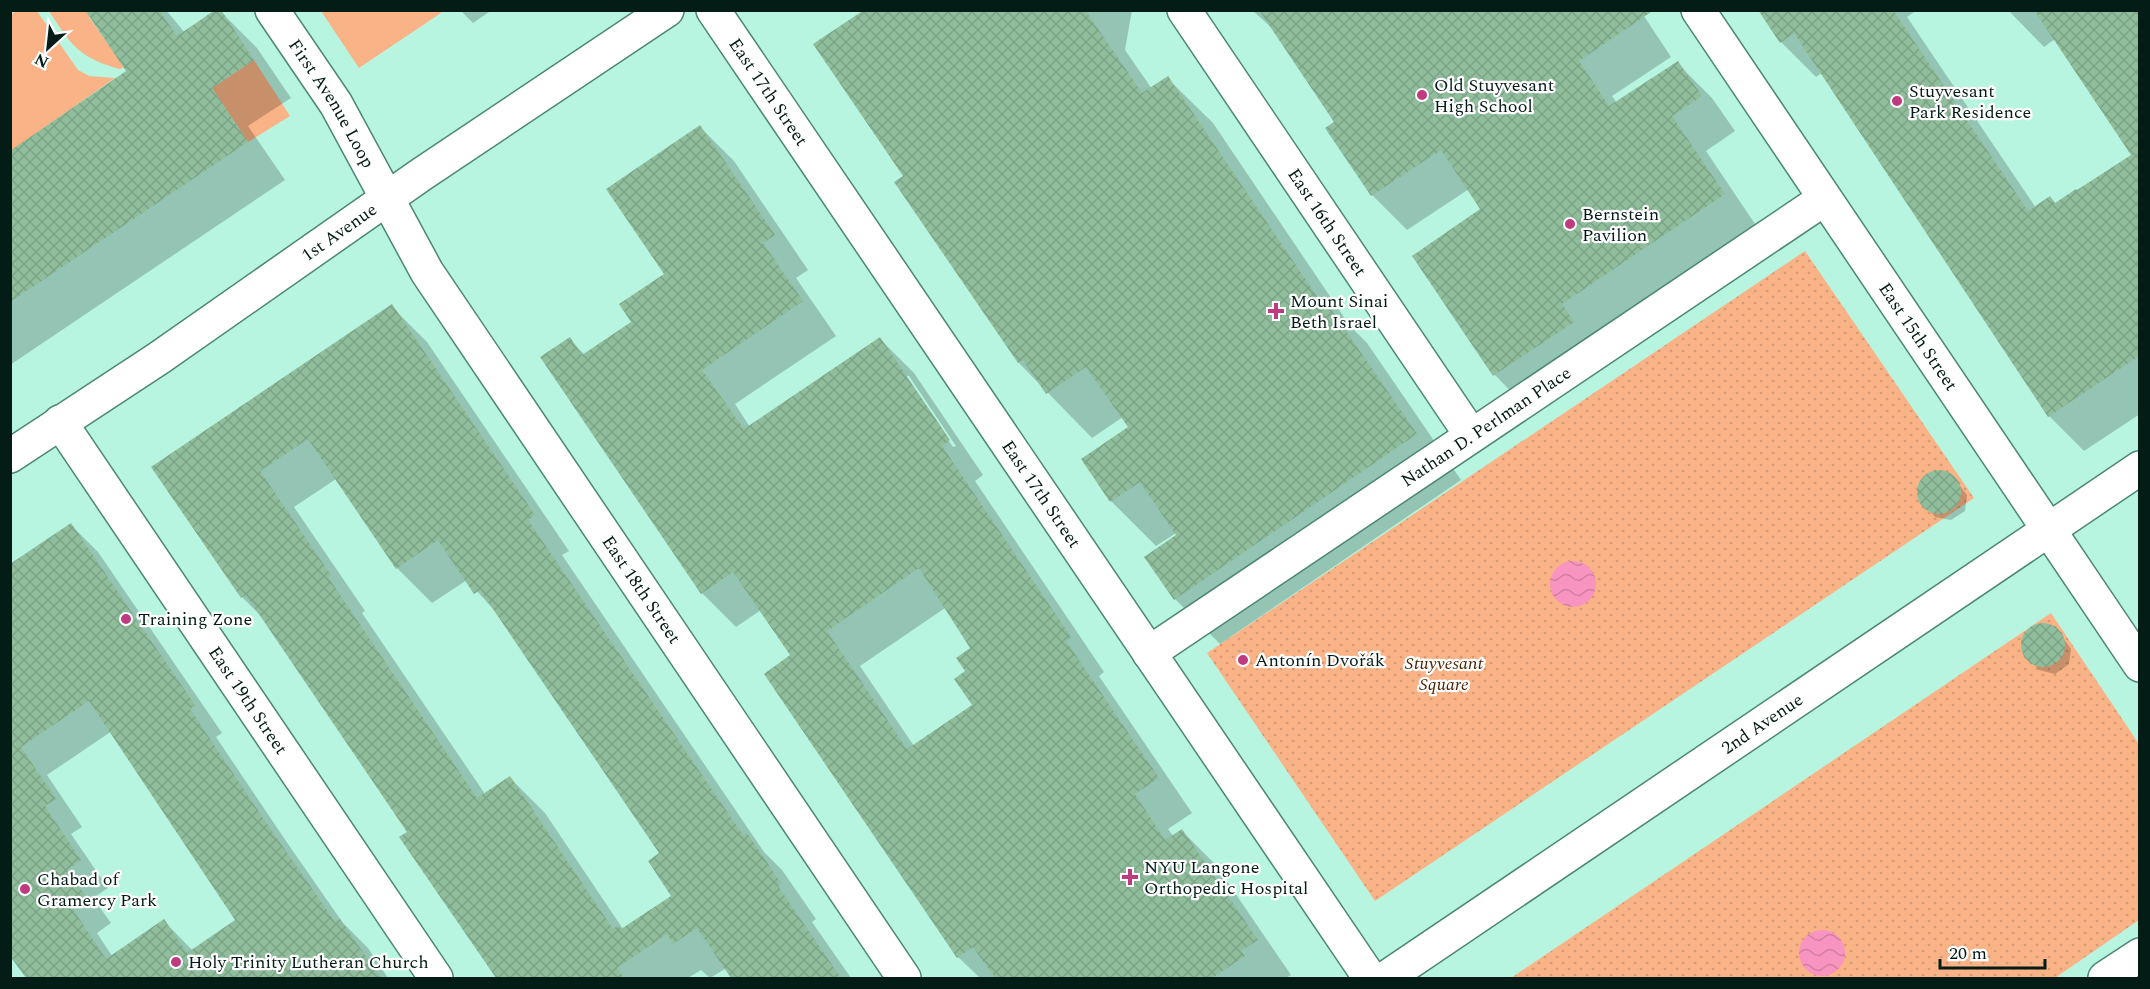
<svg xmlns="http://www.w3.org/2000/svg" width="2150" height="989" font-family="Spectral,serif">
<defs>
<pattern id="park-dots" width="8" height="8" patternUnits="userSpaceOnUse" patternTransform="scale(1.5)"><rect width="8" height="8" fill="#fab386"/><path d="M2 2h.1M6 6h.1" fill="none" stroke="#d59973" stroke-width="1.8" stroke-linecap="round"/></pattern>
<pattern id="water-waves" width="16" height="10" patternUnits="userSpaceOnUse" patternTransform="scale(1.5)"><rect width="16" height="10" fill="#f794bf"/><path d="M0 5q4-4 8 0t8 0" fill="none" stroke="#d27fa3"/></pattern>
<pattern id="building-cross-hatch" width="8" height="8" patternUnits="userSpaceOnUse" patternTransform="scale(1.5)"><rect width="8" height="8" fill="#90be9c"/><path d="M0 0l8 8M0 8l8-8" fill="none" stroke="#7ba386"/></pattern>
</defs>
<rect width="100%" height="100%" fill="#b8f5e1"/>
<path fill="#fab386" d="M 439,10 L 441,13 L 359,68 L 321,11 Z
M 17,11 L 37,11 L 78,70 L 89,76 L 115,78 L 11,151 L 10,15 Z
M 49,11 L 97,11 L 89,17 L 124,67 L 120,69 C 79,58 71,45 49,11 Z
M 254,60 L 290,116 L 248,142 L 212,88 Z"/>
<path fill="url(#park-dots)" d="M 1805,251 L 1974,498 L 1375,901 L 1207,653 Z
M 2051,613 L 2139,744 L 2139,920 L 2055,978 L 1511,978 Z"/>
<path fill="url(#water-waves)" d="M1550 584a23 23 0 1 1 46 0a23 23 0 1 1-46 0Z
M1799 953a23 23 0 1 1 46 0a23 23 0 1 1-46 0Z"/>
<path fill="#0003" fill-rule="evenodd" d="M 100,10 L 166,10 L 185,33 L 219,10 L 257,48 L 291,98 L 248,126 L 285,180 L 10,365 L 10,151 L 128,71 Z
M 460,10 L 492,10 L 473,23 Z
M 872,10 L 1132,10 L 1125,50 L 1152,89 L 1167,78 L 1213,123 L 1350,326 L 1367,343 L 1461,480 L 1220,644 L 1175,599 L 1178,536 L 1176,533 L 1156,546 L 1111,501 L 1130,427 L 1123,417 L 1092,438 L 1019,363 L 905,177 Z
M 1252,10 L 1640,10 L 1671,57 L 1612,96 L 1617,103 L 1677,63 L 1712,98 L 1735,131 L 1706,151 L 1759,230 L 1529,410 L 1495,375 L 1482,209 L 1469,189 L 1407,230 L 1372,195 L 1336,122 L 1272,28 Z
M 1760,10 L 1917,10 L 1907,17 L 2036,208 L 2056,204 L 2078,192 L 2133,155 L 2055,39 L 2044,47 L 2008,10 L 2140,10 L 2140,414 L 2084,451 L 2049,416 L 1823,72 L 1816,77 L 1781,42 Z
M 700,127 L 734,161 L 808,270 L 796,278 L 836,336 L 735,404 L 750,427 L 880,339 L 914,373 L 983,475 L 975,481 L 1104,672 L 1099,676 L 1192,813 L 1168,829 L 1173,836 L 1182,831 L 1216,865 L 1291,975 L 1286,978 L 980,978 L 958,957 L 792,656 L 761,610 L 736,627 L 702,593 L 569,339 L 585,355 L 633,322 L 666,274 ZM 905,376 L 909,376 L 956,446 L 953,447 ZM 945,608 L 972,649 L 967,672 L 974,705 L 914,746 L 860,666 Z
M 391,306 L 427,342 L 569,551 L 562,555 L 764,852 L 782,870 L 816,919 L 812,922 L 851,978 L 732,978 L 725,969 L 710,978 L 701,970 L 688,978 L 497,978 L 401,837 L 409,832 L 264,619 L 242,597 L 153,467 ZM 336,479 L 397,568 L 432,603 L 467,580 L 502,619 L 661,854 L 673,896 L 623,929 L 545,813 L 510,778 L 485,794 L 362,613 L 365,611 L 294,507 Z
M 1935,471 L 1950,474 L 1967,495 L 1965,511 L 1951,520 L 1935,517 L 1919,496 L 1921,480 Z
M 71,525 L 98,552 L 222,733 L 216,737 L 288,844 L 343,923 L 368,948 L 388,978 L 27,978 L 10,954 L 10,566 ZM 112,731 L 237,920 L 193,951 L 164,921 L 112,956 L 97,933 L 111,923 L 93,898 L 108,888 L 71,834 L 82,827 L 47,775 Z
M 2038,624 L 2055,627 L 2071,649 L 2069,664 L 2055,674 L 2039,670 L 2022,649 L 2025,633 Z"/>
<path fill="url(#building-cross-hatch)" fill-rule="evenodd" d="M 85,10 L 159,10 L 177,36 L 215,10 L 221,10 L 254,60 L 212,88 L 248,142 L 10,302 L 10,151 L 126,71 Z
M 864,10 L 1085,10 L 1142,93 L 1168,76 L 1318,298 L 1322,296 L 1417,434 L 1174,600 L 1144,557 L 1176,535 L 1140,482 L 1110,502 L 1081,459 L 1128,427 L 1086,367 L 1046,394 L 1023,360 L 1018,363 L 894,182 L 903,176 L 813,44 Z
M 1259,10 L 1654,10 L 1579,61 L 1609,106 L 1678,61 L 1702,96 L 1672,116 L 1725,194 L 1562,304 L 1574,322 L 1493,376 L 1412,256 L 1480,209 L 1441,150 L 1371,196 L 1325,128 L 1334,122 Z
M 1758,10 L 1893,10 L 2028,211 L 2050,196 L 2055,203 L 2076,189 L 2077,190 L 2131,155 L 2034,10 L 2139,10 L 2139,356 L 2048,417 L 1794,33 L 1780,43 Z
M 700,125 L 775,235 L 763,243 L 803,301 L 702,370 L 744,429 L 880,337 L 950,440 L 942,446 L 1071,637 L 1066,641 L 1159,778 L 1135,794 L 1165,840 L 1182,829 L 1258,940 L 1241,951 L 1245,956 L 1212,978 L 995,978 L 973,947 L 957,958 L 764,674 L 790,655 L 733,572 L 701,594 L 540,357 L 570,337 L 582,355 L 631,322 L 619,304 L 664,274 L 606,189 ZM 919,568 L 970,648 L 956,658 L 965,671 L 954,679 L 972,705 L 907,749 L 827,631 Z
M 392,304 L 535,515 L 528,520 L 743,835 L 747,833 L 781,883 L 778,886 L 841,978 L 731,978 L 697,928 L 673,944 L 667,934 L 617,968 L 624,978 L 496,978 L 399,837 L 407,832 L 246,595 L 241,598 L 151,467 ZM 308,439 L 396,569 L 438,540 L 474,594 L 480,590 L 659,853 L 648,861 L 671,896 L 621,929 L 618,926 L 613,929 L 510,776 L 477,798 L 328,577 L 331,575 L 260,471 Z
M1917 492a22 22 0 1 1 44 0a22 22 0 1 1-44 0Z
M 71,523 L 195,705 L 190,709 L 261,815 L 335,922 L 340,919 L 381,978 L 26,978 L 10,956 L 10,564 ZM 89,701 L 235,920 L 187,953 L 164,919 L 106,959 L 70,905 L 85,895 L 67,870 L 81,860 L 45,806 L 56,799 L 21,747 Z
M2021 645a22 22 0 1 1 44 0a22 22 0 1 1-44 0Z"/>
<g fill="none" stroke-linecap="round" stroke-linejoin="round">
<g stroke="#4c8675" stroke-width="36">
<g id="minor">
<path id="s1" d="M 272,10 L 336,104 L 427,272 L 904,978"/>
<path id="s2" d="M 713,10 L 1370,978"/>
<path id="s3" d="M 1184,10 L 1471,435"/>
<path id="s4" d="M 1698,10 L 2140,665"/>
<path id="s5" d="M 60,422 L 436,978"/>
<path id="s6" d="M 1149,653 L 1824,199"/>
<path d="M 2105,978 L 2140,955"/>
</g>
</g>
<g stroke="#4c8675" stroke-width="36">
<g id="primary">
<path id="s7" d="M 10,456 L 159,358 L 422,174 L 667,10"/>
<path id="s8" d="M 1386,978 L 2140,468"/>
</g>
</g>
<use href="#minor" stroke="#fff" stroke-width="33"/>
<use href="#primary" stroke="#fff" stroke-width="33"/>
</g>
<g fill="#bf3a7f" stroke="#fff" stroke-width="2">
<circle cx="1422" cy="95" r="6"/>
<circle cx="1897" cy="101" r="6"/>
<circle cx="1570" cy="224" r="6"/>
<path d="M1273 302h6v6h6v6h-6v6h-6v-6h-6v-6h6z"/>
<circle cx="126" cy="619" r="6"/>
<circle cx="1243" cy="660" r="6"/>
<path d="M1127 868h6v6h6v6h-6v6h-6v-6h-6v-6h6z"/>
<circle cx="25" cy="889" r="6"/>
<circle cx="176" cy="962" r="6"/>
</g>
<g text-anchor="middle" stroke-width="4.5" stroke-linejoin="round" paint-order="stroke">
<g font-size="18" fill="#041c16" stroke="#fff" text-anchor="start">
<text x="1434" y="91">Old Stuyvesant<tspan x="1434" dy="21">High School</tspan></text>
<text x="1909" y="97">Stuyvesant<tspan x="1909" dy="21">Park Residence</tspan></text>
<text x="1582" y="220">Bernstein<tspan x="1582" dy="21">Pavilion</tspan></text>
<text x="1290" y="307">Mount Sinai<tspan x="1290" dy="21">Beth Israel</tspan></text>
<text x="138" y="625">Training Zone</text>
<text x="1255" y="666">Antonín Dvořák</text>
<text x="1144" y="873">NYU Langone<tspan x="1144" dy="21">Orthopedic Hospital</tspan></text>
<text x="37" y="885">Chabad of<tspan x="37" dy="21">Gramercy Park</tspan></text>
<text x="188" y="968">Holy Trinity Lutheran Church</text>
</g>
<g font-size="18" fill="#041c16" stroke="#fff">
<text dy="6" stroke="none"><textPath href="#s2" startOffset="99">East 17th Street</textPath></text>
<text dy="6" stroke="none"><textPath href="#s1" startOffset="111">First Avenue Loop</textPath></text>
<text dy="6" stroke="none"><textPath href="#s3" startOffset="256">East 16th Street</textPath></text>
<text dy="6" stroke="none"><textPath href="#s7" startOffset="398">1st Avenue</textPath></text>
<text dy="6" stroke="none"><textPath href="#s4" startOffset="394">East 15th Street</textPath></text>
<text dy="6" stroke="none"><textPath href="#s6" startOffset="406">Nathan D. Perlman Place</textPath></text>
<text dy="6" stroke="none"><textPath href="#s2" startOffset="585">East 17th Street</textPath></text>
<text dy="6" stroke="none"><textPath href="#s1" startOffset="688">East 18th Street</textPath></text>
<text dy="6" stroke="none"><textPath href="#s5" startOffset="336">East 19th Street</textPath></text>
<text dy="6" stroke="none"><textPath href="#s8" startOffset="454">2nd Avenue</textPath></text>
</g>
<g font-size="18" font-style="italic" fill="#4e2403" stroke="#fff">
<text x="1444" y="669">Stuyvesant<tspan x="1444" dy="21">Square</tspan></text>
</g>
</g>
<rect width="2150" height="989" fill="none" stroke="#041c16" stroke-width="24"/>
<g transform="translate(48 48) rotate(207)" stroke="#ffffff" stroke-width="4.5" paint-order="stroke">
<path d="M0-4.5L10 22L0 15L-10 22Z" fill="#041c16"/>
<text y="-9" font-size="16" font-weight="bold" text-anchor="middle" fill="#041c16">N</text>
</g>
<path d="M1940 959v9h105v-9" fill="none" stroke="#041c16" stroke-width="3"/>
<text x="1949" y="959" font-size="18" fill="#041c16" stroke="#ffffff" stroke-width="4.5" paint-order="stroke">20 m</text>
</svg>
